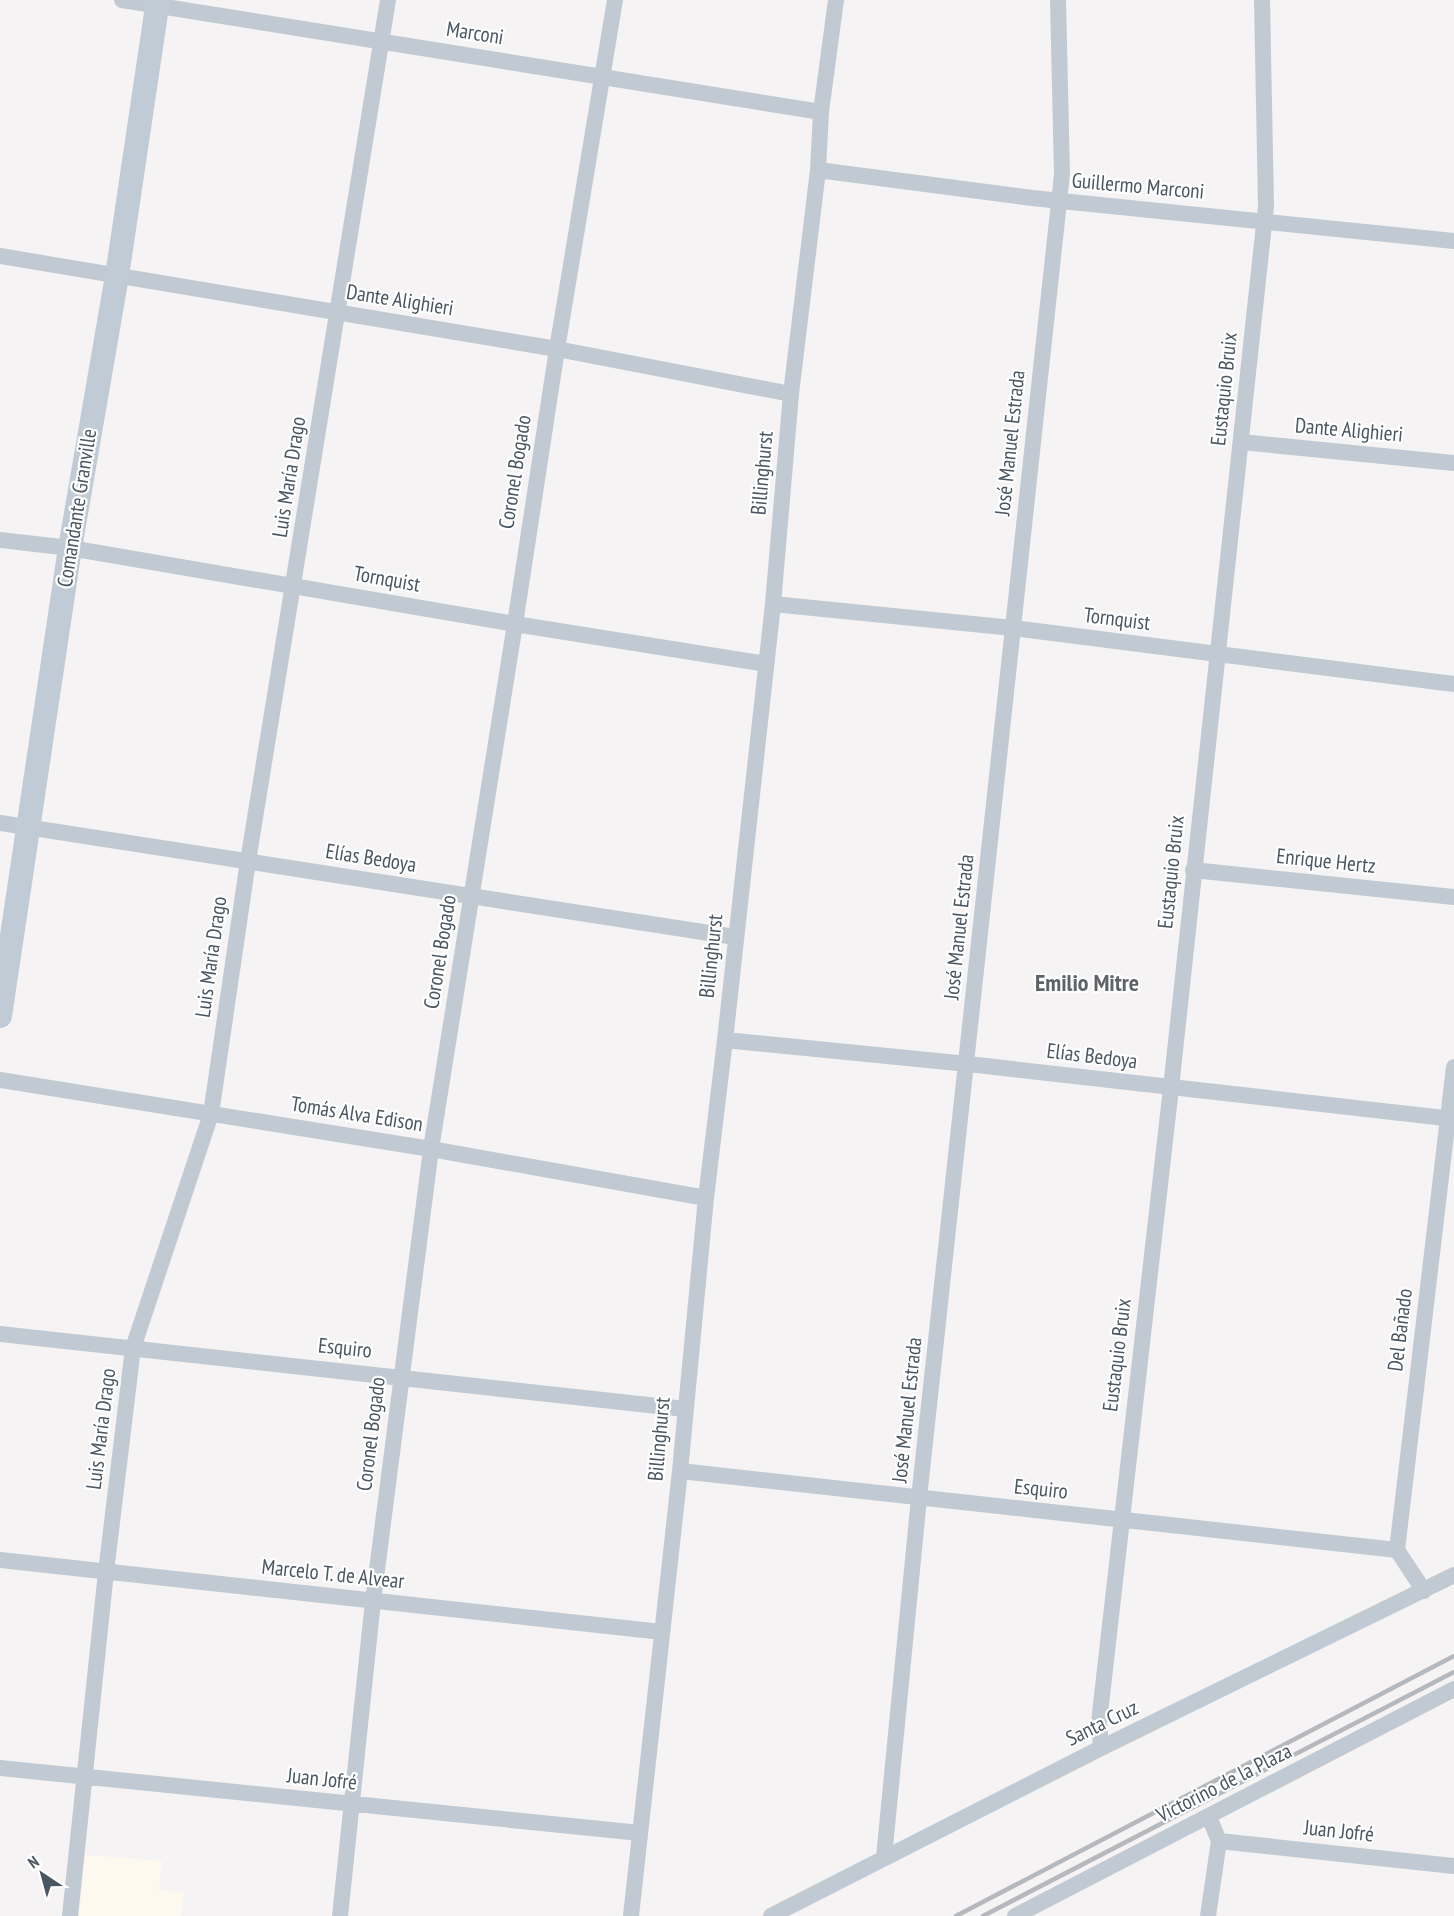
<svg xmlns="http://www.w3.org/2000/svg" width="1454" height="1916" font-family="'PT Sans Narrow',sans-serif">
<rect width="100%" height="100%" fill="#f5f3f3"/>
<path fill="#fdf9ef" d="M 85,1855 L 162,1861 L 159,1890 L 184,1893 L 181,1916 L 79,1916 Z"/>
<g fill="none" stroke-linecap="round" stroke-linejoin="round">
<path stroke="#c1cad2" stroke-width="16" d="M 122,0 L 821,112
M 818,170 L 1032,198 L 1454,241
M 0,256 L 557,349 L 791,394
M 1241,442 L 1454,463
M 0,540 L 70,548 L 515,624 L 766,664
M 773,604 L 1013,628 L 1454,684
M 0,823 L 735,937
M 1193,870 L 1454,897
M 725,1040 L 968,1064 L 1454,1119
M 0,1080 L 431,1149 L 706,1198
M 0,1334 L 685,1409
M 680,1471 L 1397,1550
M 0,1560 L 662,1632
M 1424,1591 L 1397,1550 L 1454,1067
M 1101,1748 L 1099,1722 L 1171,1088 L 1266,206 L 1262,0
M 0,1768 L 640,1833
M 1219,1841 L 1454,1866
M 884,1857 L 919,1498 L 1062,174 L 1058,0
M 70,1916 L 106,1572 L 133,1348 L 211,1114 L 248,861 L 388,0
M 340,1916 L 373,1601 L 431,1149 L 515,624 L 557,349 L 615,0
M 631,1916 L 680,1471 L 706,1198 L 725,1040 L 773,604 L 791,394 L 818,170 L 821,112 L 836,0
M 771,1916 L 1101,1748 L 1454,1575
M 1015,1916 L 1454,1689
M 1208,1916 L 1219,1841 L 1209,1817"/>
<path stroke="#c1cbd6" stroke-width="24" d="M 0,1016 L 70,548 L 117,276 L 158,0"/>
<path stroke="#b5b8bd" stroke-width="4.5" d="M 956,1916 L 1454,1656
M 983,1916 L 1454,1672"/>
</g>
<g text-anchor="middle" stroke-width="4.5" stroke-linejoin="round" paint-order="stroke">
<g font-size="21" fill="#4a5661" stroke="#fff">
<text transform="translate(475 33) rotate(9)" y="7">Marconi</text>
<text transform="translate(1138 186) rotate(5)" y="7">Guillermo Marconi</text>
<text transform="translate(400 300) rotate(9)" y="7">Dante Alighieri</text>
<text transform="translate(1224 389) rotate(-84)" y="7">Eustaquio Bruix</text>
<text transform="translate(1349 430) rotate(5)" y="7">Dante Alighieri</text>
<text transform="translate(1010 443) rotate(-84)" y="7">José Manuel Estrada</text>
<text transform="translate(515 472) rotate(-81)" y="7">Coronel Bogado</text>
<text transform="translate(762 473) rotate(-85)" y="7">Billinghurst</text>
<text transform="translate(289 477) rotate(-81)" y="7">Luis María Drago</text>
<text transform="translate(77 508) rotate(-81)" y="7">Comandante Granville</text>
<text transform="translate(387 579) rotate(10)" y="7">Tornquist</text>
<text transform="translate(1117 619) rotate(7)" y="7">Tornquist</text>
<text transform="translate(371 858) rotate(9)" y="7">Elías Bedoya</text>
<text transform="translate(1326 861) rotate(6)" y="7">Enrique Hertz</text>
<text transform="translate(1171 872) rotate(-84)" y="7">Eustaquio Bruix</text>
<text transform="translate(959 927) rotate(-84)" y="7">José Manuel Estrada</text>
<text transform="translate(440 952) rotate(-81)" y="7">Coronel Bogado</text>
<text transform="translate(711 956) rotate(-84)" y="7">Billinghurst</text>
<text transform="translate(211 957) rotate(-82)" y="7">Luis María Drago</text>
<text transform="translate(1092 1056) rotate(7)" y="7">Elías Bedoya</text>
<text transform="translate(357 1114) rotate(9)" y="7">Tomás Alva Edison</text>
<text transform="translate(1400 1330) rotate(-83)" y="7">Del Bañado</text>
<text transform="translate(345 1348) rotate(6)" y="7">Esquiro</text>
<text transform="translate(1117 1355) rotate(-83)" y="7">Eustaquio Bruix</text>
<text transform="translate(907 1410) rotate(-84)" y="7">José Manuel Estrada</text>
<text transform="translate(101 1429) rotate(-83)" y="7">Luis María Drago</text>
<text transform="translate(371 1434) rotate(-83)" y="7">Coronel Bogado</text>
<text transform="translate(659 1439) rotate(-85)" y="7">Billinghurst</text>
<text transform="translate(1041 1489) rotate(6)" y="7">Esquiro</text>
<text transform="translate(333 1574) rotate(6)" y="7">Marcelo T. de Alvear</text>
<text transform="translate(1102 1723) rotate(-26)" y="7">Santa Cruz</text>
<text transform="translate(322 1779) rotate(6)" y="7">Juan Jofré</text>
<text transform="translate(1224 1783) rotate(-27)" y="7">Victorino de la Plaza</text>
<text transform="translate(1339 1831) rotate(6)" y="7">Juan Jofré</text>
</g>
<g font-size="24" font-weight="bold" fill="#5f6368" stroke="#fff">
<text x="1087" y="991">Emilio Mitre</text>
</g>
</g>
<g transform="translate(42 1874) rotate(324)" stroke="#ffffff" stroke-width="4.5" paint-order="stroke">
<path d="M0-4.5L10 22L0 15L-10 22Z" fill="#4a5661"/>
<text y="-9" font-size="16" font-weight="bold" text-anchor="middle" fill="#4a5661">N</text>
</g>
</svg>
